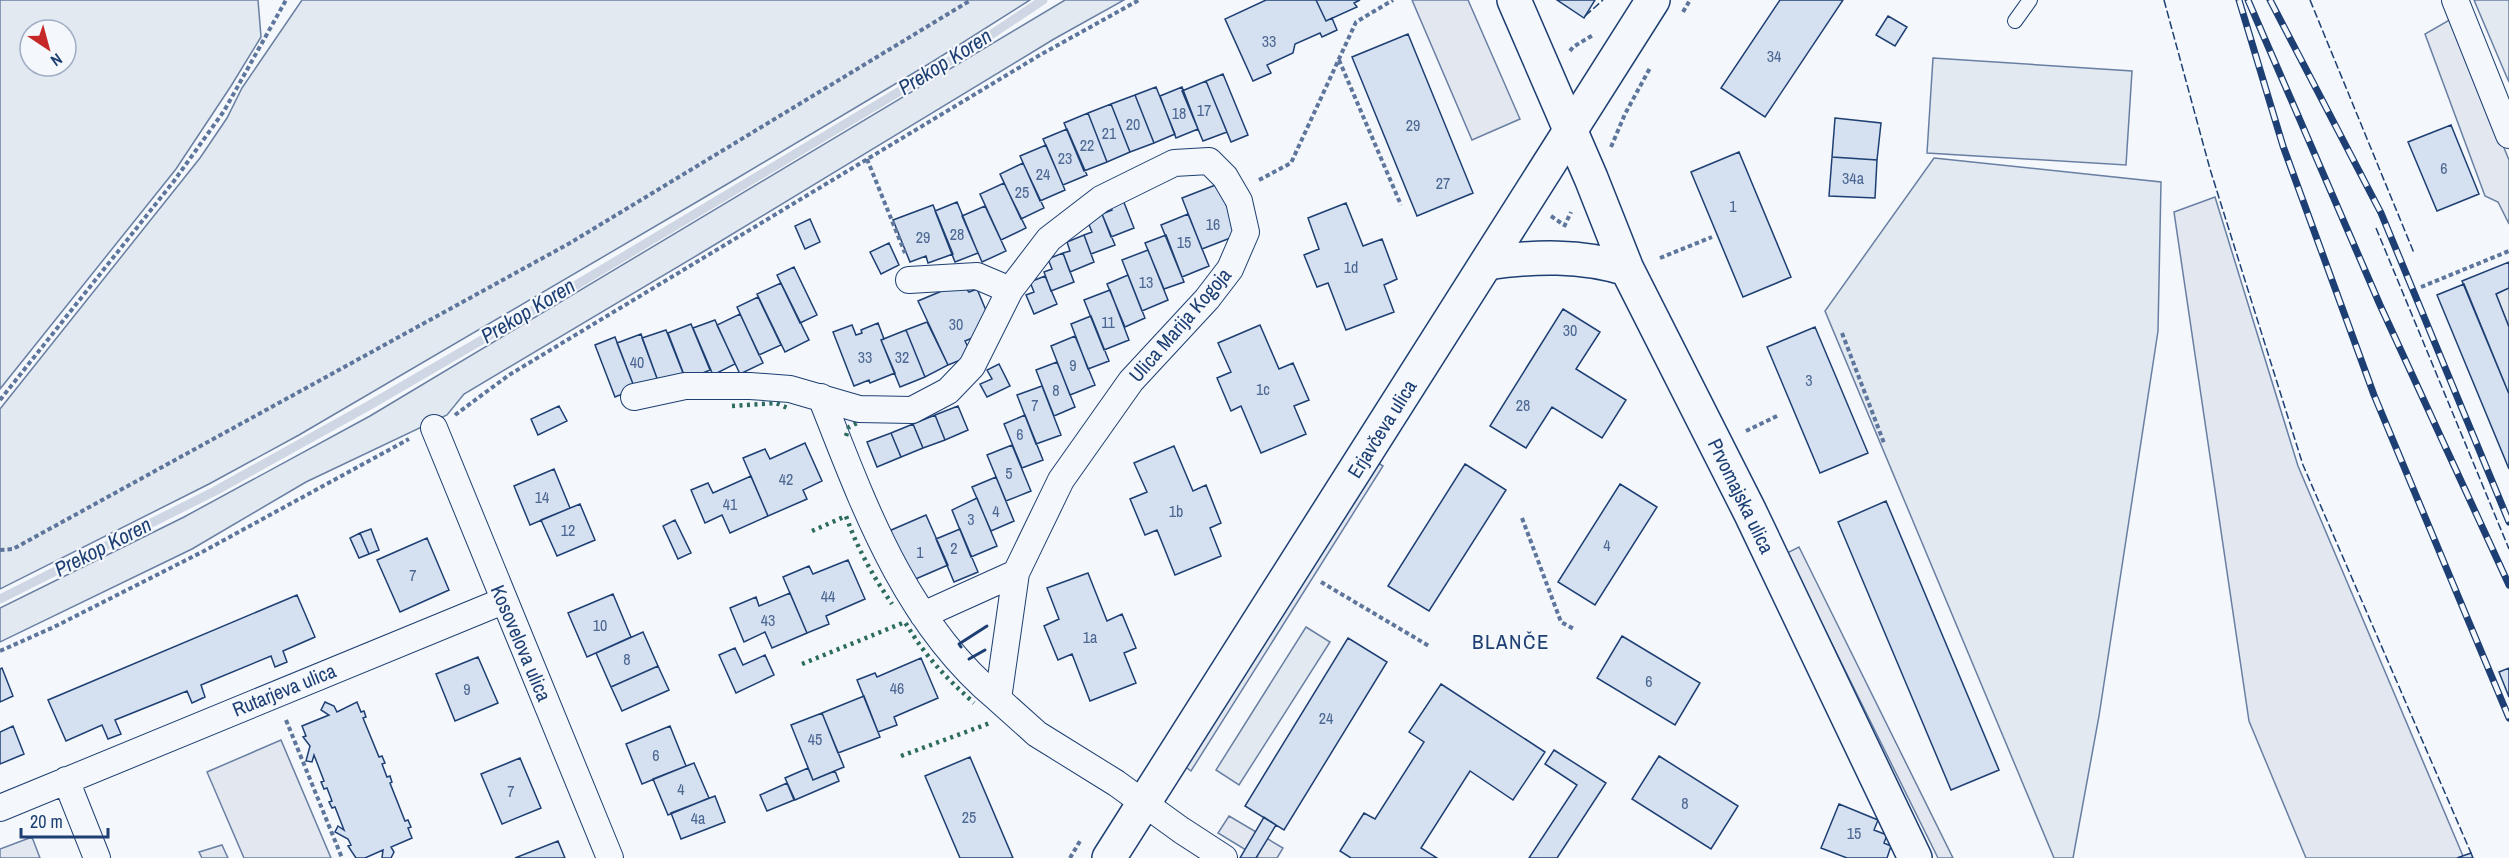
<svg xmlns="http://www.w3.org/2000/svg" width="2509" height="858" font-family="'Archivo Narrow',sans-serif">
<rect width="100%" height="100%" fill="#f4f7fb"/>
<path fill="#e3e9f0" stroke="#687fa3" stroke-width="1.5" fill-rule="evenodd" d="M 0,0 L 258,0 L 261,37 L 231,86 L 176,169 L 0,389 ZM 30,30 L 66,30 L 66,66 L 30,66 Z
M 302,0 L 1030,0 L 932,62 L 724,186 L 299,435 L 209,484 L 0,589 L 0,409 L 200,158 L 227,118 L 242,88 Z
M 1065,0 L 1124,0 L 1054,39 L 701,253 L 464,394 L 447,415 L 306,482 L 192,549 L 0,642 L 0,608 L 184,517 L 370,416 Z
M 2474,0 L 2509,0 L 2509,82 L 2505,73 Z
M 1933,58 L 2132,71 L 2126,165 L 1927,153 Z
M 1934,158 L 2161,182 L 2158,331 L 2099,716 L 2073,858 L 2054,858 L 1825,311 Z
M 1306,627 L 1330,642 L 1239,785 L 1216,770 Z"/>
<path fill="#e3e8f0" stroke="#687fa3" stroke-width="1.5" d="M 1412,0 L 1468,0 L 1520,119 L 1472,140 Z
M 2451,19 L 2509,160 L 2509,224 L 2498,202 L 2485,196 L 2425,34 Z
M 2215,197 L 2298,466 L 2463,856 L 2458,858 L 2306,858 L 2249,721 L 2174,212 Z
M 2509,288 L 2509,327 L 2496,294 Z
M 1375,461 L 1383,466 L 1191,771 L 1183,765 Z
M 1799,547 L 1953,858 L 1938,858 L 1787,553 Z
M 281,740 L 331,858 L 244,858 L 207,772 Z
M 1229,816 L 1283,848 L 1277,858 L 1259,858 L 1218,833 Z
M 32,837 L 40,858 L 0,858 L 0,849 Z
M 222,845 L 228,858 L 202,858 L 199,852 Z"/>
<g fill="none" stroke-linecap="round" stroke-linejoin="round">
<path stroke="#cfd7e4" stroke-width="9" d="M 0,599 L 215,491 L 370,405 L 573,287 L 965,52 L 1043,0"/>
</g>
<path fill="#d5e0f0" stroke="#1d3f73" stroke-width="1.5" d="M 1266,0 L 1316,0 L 1326,21 L 1332,18 L 1337,30 L 1322,37 L 1320,33 L 1295,44 L 1293,53 L 1267,65 L 1271,73 L 1253,81 L 1225,19 Z
M 1316,0 L 1360,0 L 1354,3 L 1357,7 L 1326,21 Z
M 1557,0 L 1595,0 L 1584,18 Z
M 1780,0 L 1843,0 L 1765,117 L 1721,88 Z
M 1888,16 L 1907,27 L 1895,46 L 1876,35 Z
M 1408,34 L 1473,193 L 1417,216 L 1352,57 Z
M 1223,74 L 1248,135 L 1231,142 L 1206,81 Z
M 1206,81 L 1227,132 L 1203,141 L 1182,91 Z
M 1156,87 L 1175,134 L 1154,143 L 1135,95 Z
M 1182,87 L 1198,129 L 1176,138 L 1160,96 Z
M 1135,95 L 1154,143 L 1130,152 L 1111,104 Z
M 1111,104 L 1130,152 L 1107,162 L 1088,113 Z
M 1088,113 L 1107,162 L 1084,171 L 1064,123 Z
M 1835,118 L 1881,123 L 1877,160 L 1832,157 Z
M 2451,125 L 2479,194 L 2437,211 L 2408,142 Z
M 1067,129 L 1087,175 L 1063,185 L 1043,139 Z
M 1046,145 L 1065,190 L 1040,201 L 1020,156 Z
M 1739,152 L 1791,277 L 1743,297 L 1691,172 Z
M 1832,157 L 1877,160 L 1875,198 L 1829,196 Z
M 1023,163 L 1044,208 L 1021,219 L 1000,174 Z
M 1004,183 L 1026,228 L 1001,240 L 980,194 Z
M 1218,184 L 1238,235 L 1202,249 L 1182,198 Z
M 1123,200 L 1134,228 L 1111,237 L 1102,214 L 1112,210 L 1110,205 Z
M 957,202 L 978,253 L 955,262 L 935,211 Z
M 1346,203 L 1363,246 L 1382,239 L 1397,279 L 1384,285 L 1394,312 L 1346,330 L 1328,283 L 1317,287 L 1304,255 L 1319,249 L 1308,218 Z
M 933,205 L 953,254 L 928,263 L 926,256 L 910,262 L 893,220 Z
M 985,206 L 1006,251 L 982,262 L 962,216 Z
M 1102,214 L 1115,245 L 1091,254 L 1084,235 L 1092,232 L 1087,220 Z
M 1188,214 L 1209,266 L 1182,277 L 1161,225 Z
M 810,219 L 820,242 L 805,249 L 795,226 Z
M 1084,235 L 1094,262 L 1070,272 L 1063,253 L 1070,251 L 1067,242 Z
M 1166,235 L 1184,282 L 1164,289 L 1145,243 Z
M 889,243 L 899,265 L 881,274 L 870,252 Z
M 1148,250 L 1168,300 L 1142,311 L 1122,260 Z
M 1063,253 L 1074,282 L 1051,291 L 1044,272 L 1052,269 L 1048,259 Z
M 2509,262 L 2509,288 L 2496,294 L 2509,327 L 2509,394 L 2462,281 Z
M 794,267 L 817,315 L 800,323 L 777,275 Z
M 1128,275 L 1145,318 L 1125,327 L 1107,284 Z
M 1045,276 L 1057,304 L 1034,314 L 1026,295 L 1034,292 L 1030,282 Z
M 781,283 L 809,340 L 785,352 L 757,294 Z
M 961,283 L 969,292 L 977,289 L 990,320 L 982,334 L 965,341 L 971,353 L 968,357 L 948,365 L 918,301 Z
M 2464,284 L 2509,394 L 2509,469 L 2437,295 Z
M 1110,290 L 1129,340 L 1104,350 L 1084,300 Z
M 758,297 L 781,345 L 759,355 L 737,307 Z
M 1563,309 L 1600,332 L 1576,369 L 1626,400 L 1602,438 L 1552,407 L 1526,448 L 1490,426 Z
M 740,314 L 763,363 L 740,374 L 717,325 Z
M 1091,316 L 1109,361 L 1088,369 L 1071,324 Z
M 715,320 L 735,364 L 713,375 L 693,328 Z
M 927,322 L 948,365 L 925,377 L 906,330 Z
M 878,323 L 884,339 L 881,340 L 895,373 L 870,383 L 869,380 L 854,386 L 833,332 L 852,325 L 856,335 L 862,333 L 861,330 Z
M 691,324 L 710,370 L 686,380 L 668,333 Z
M 1260,325 L 1279,369 L 1293,363 L 1309,400 L 1294,406 L 1306,434 L 1261,453 L 1241,406 L 1231,411 L 1217,378 L 1231,372 L 1218,343 Z
M 1815,327 L 1868,453 L 1820,473 L 1767,347 Z
M 666,330 L 683,373 L 658,381 L 642,338 Z
M 906,330 L 925,377 L 900,387 L 881,340 Z
M 641,334 L 658,381 L 635,389 L 617,343 Z
M 1075,336 L 1095,385 L 1070,395 L 1051,346 Z
M 615,337 L 635,389 L 615,397 L 595,345 Z
M 1057,362 L 1075,407 L 1054,416 L 1036,370 Z
M 999,364 L 1010,386 L 987,397 L 980,384 L 992,379 L 987,370 Z
M 1042,386 L 1061,435 L 1036,444 L 1017,395 Z
M 559,406 L 567,421 L 538,435 L 531,419 Z
M 958,406 L 968,430 L 945,440 L 935,415 Z
M 935,415 L 945,440 L 923,448 L 913,424 Z
M 1025,415 L 1043,460 L 1022,468 L 1004,424 Z
M 913,424 L 923,448 L 901,457 L 891,433 Z
M 891,433 L 901,457 L 877,467 L 867,442 Z
M 805,443 L 822,481 L 803,490 L 807,499 L 768,516 L 743,458 L 765,449 L 770,459 Z
M 1012,445 L 1031,491 L 1006,501 L 987,455 Z
M 1174,446 L 1193,491 L 1206,485 L 1221,523 L 1210,528 L 1221,556 L 1175,575 L 1157,530 L 1145,535 L 1130,499 L 1147,492 L 1134,463 Z
M 1465,464 L 1506,490 L 1429,611 L 1388,586 Z
M 554,469 L 570,508 L 530,525 L 514,486 Z
M 751,476 L 768,516 L 730,533 L 722,515 L 705,523 L 691,490 L 708,483 L 713,493 Z
M 996,477 L 1014,521 L 991,531 L 972,487 Z
M 1620,484 L 1657,507 L 1595,605 L 1558,582 Z
M 977,498 L 997,546 L 971,557 L 952,510 Z
M 1886,501 L 1999,770 L 1951,790 L 1838,522 Z
M 580,504 L 595,540 L 557,556 L 541,520 Z
M 926,515 L 948,565 L 911,581 L 889,531 Z
M 675,520 L 691,553 L 678,559 L 663,526 Z
M 371,529 L 379,550 L 369,554 L 360,533 Z
M 960,529 L 978,572 L 954,582 L 936,539 Z
M 360,533 L 369,554 L 359,558 L 350,538 Z
M 427,538 L 449,590 L 400,612 L 377,560 Z
M 848,560 L 865,599 L 826,616 L 829,624 L 807,633 L 783,577 L 809,566 L 813,574 Z
M 1088,573 L 1107,621 L 1122,614 L 1136,648 L 1124,653 L 1136,683 L 1090,701 L 1072,654 L 1058,660 L 1044,626 L 1059,619 L 1047,588 Z
M 790,593 L 807,633 L 772,648 L 765,632 L 744,642 L 730,608 L 756,597 L 759,606 Z
M 613,594 L 631,637 L 587,657 L 568,613 Z
M 297,595 L 315,637 L 283,651 L 287,662 L 275,667 L 271,656 L 201,685 L 205,697 L 192,703 L 187,691 L 115,720 L 121,734 L 108,739 L 102,725 L 66,741 L 48,700 Z
M 643,632 L 658,666 L 611,687 L 596,653 Z
M 1622,636 L 1700,683 L 1675,725 L 1597,678 Z
M 1348,638 L 1387,662 L 1284,830 L 1245,806 Z
M 735,648 L 743,665 L 765,655 L 774,675 L 736,693 L 719,655 Z
M 478,657 L 498,703 L 455,721 L 436,674 Z
M 921,658 L 938,698 L 894,717 L 897,725 L 878,732 L 857,680 L 875,673 L 877,677 Z
M 658,666 L 669,690 L 622,711 L 611,687 Z
M 2,668 L 13,696 L 0,702 L 0,669 Z
M 2509,668 L 2509,697 L 2499,672 Z
M 1441,684 L 1545,752 L 1513,800 L 1470,771 L 1421,848 L 1437,858 L 1351,858 L 1340,851 L 1364,813 L 1375,819 L 1424,742 L 1409,732 Z
M 864,696 L 880,737 L 838,753 L 822,713 Z
M 325,702 L 334,706 L 337,712 L 357,702 L 361,712 L 364,711 L 366,717 L 363,718 L 379,757 L 382,756 L 385,763 L 382,764 L 387,777 L 390,776 L 392,782 L 390,783 L 405,821 L 408,820 L 411,827 L 408,828 L 412,838 L 391,847 L 394,852 L 391,858 L 382,858 L 383,850 L 365,858 L 356,858 L 348,846 L 351,845 L 348,839 L 335,832 L 338,826 L 344,830 L 335,807 L 332,808 L 329,802 L 332,801 L 327,788 L 324,789 L 321,782 L 324,781 L 314,755 L 312,762 L 306,761 L 310,746 L 303,737 L 306,736 L 302,726 L 329,715 L 321,710 Z
M 822,713 L 844,767 L 813,780 L 791,725 Z
M 13,726 L 24,754 L 0,764 L 0,732 Z
M 670,726 L 686,766 L 642,784 L 626,744 Z
M 1554,750 L 1606,783 L 1557,858 L 1529,858 L 1577,785 L 1545,764 Z
M 1659,756 L 1738,806 L 1711,849 L 1632,799 Z
M 970,757 L 1013,858 L 960,858 L 925,776 Z
M 520,758 L 541,808 L 502,824 L 481,774 Z
M 694,763 L 709,798 L 668,815 L 653,779 Z
M 808,768 L 813,780 L 835,771 L 839,781 L 795,800 L 785,778 Z
M 787,783 L 794,800 L 767,811 L 760,795 Z
M 715,796 L 725,822 L 681,839 L 671,813 Z
M 1839,804 L 1878,820 L 1874,830 L 1887,835 L 1884,843 L 1891,846 L 1887,858 L 1847,858 L 1821,848 Z
M 1264,817 L 1276,825 L 1256,858 L 1240,858 Z
M 558,841 L 565,858 L 515,858 Z
M 2471,853 L 2473,858 L 2457,858 Z"/>
<g fill="none" stroke-linecap="round" stroke-linejoin="round">
<g stroke="#1d3f73" stroke-width="16">
<path id="service" d="M 2015,21 L 2030,0"/>
</g>
<g stroke="#1d3f73" stroke-width="28">
<path id="minor" d="M 2455,0 L 2509,135
M 909,280 L 977,276 L 1010,290
M 634,397 L 685,386 L 750,386 L 790,389 L 859,409 L 912,410 L 948,391 L 972,366 L 1010,290 L 1049,239 L 1101,199 L 1174,163 L 1209,161 L 1225,177 L 1239,201 L 1246,232 L 1230,269 L 1207,299 L 1131,381 L 1061,480 L 1016,573 L 998,699 L 1037,734 L 1116,783 L 1181,830 L 1224,858
M 821,397 C 864,506 905,622 998,699
M 434,428 L 610,858
M 923,615 L 1016,573
M 66,780 L 97,858
M 0,808 L 503,601"/>
</g>
<g stroke="#1d3f73" stroke-width="36">
<path id="tertiary" d="M 1514,0 L 1591,178 L 1627,269 L 1750,512 L 1915,858
M 1487,263 C 1535,256 1581,255 1627,269"/>
</g>
<g stroke="#1d3f73" stroke-width="36">
<path id="secondary" d="M 1109,858 L 1653,0"/>
</g>
<path stroke="#5e769c" stroke-width="4" stroke-dasharray="4.5 3" stroke-linecap="butt" d="M 1683,12 L 1690,0
M 1570,51 L 1573,47 L 1593,35
M 1339,60 L 1401,205
M 1611,147 L 1625,114 L 1650,68
M 867,159 L 905,253
M 1259,180 L 1291,163 L 1356,22 L 1393,0
M 1551,216 L 1564,225
M 1564,227 L 1571,212
M 1660,258 L 1712,237
M 2421,287 L 2509,251
M 1842,333 L 1884,443
M 0,400 L 174,181 L 224,111 L 286,0
M 455,415 L 509,375 L 1040,55 L 1139,0
M 1746,431 L 1779,415
M 1522,518 L 1561,622 L 1574,629
M 0,550 L 13,549 L 570,243 L 971,0
M 1321,582 L 1429,646
M 0,651 L 54,627 L 204,551 L 409,439
M 286,720 L 342,858
M 1070,858 L 1080,841"/>
<use href="#service" stroke="#f4f7fb" stroke-width="14"/>
<use href="#minor" stroke="#f4f7fb" stroke-width="26"/>
<use href="#tertiary" stroke="#f4f7fb" stroke-width="33"/>
<use href="#secondary" stroke="#f4f7fb" stroke-width="33"/>
<g stroke="#1d3f73" stroke-width="7">
<path id="rail" d="M 2239,0 L 2283,146 L 2374,395 L 2509,718
M 2248,0 L 2380,305 L 2509,585
M 2270,0 L 2381,213 L 2509,522"/>
</g>
<use href="#rail" stroke="#f4f7fb" stroke-width="4.5" stroke-dasharray="14" stroke-linecap="butt"/>
<path stroke="#2c6c60" stroke-width="4.5" stroke-dasharray="3 4.5" stroke-linecap="butt" d="M 732,406 L 776,403 L 790,409
M 846,436 L 849,427 L 857,423
M 812,531 L 846,516 C 857,548 873,576 892,604
M 802,664 L 905,622 C 925,656 944,676 974,703
M 901,756 L 990,723"/>
<path stroke="#1d3f73" stroke-width="1.5" stroke-dasharray="8 3" stroke-linecap="butt" d="M 2164,0 L 2210,169 L 2303,465 L 2471,853
M 2310,0 L 2414,253
M 1585,16 L 1603,0
M 2376,228 L 2509,549"/>
<path stroke="#1d3f73" stroke-width="3" d="M 961,647 L 959,644 L 987,626
M 969,659 L 985,650"/>
</g>
<g text-anchor="middle" stroke-width="4.5" stroke-linejoin="round" paint-order="stroke">
<g font-size="16" fill="#4b6792">
<text x="1269" y="47">33</text>
<text x="1774" y="62">34</text>
<text x="1204" y="116">17</text>
<text x="1179" y="119">18</text>
<text x="1133" y="130">20</text>
<text x="1413" y="131">29</text>
<text x="1109" y="139">21</text>
<text x="1087" y="151">22</text>
<text x="1065" y="164">23</text>
<text x="2444" y="174">6</text>
<text x="1043" y="180">24</text>
<text x="1853" y="184">34a</text>
<text x="1443" y="189">27</text>
<text x="1022" y="198">25</text>
<text x="1733" y="212">1</text>
<text x="1213" y="230">16</text>
<text x="957" y="240">28</text>
<text x="923" y="243">29</text>
<text x="1184" y="248">15</text>
<text x="1351" y="273">1d</text>
<text x="1146" y="288">13</text>
<text x="1108" y="328">11</text>
<text x="956" y="330">30</text>
<text x="1570" y="336">30</text>
<text x="865" y="363">33</text>
<text x="902" y="363">32</text>
<text x="637" y="368">40</text>
<text x="1073" y="371">9</text>
<text x="1809" y="386">3</text>
<text x="1263" y="395">1c</text>
<text x="1056" y="396">8</text>
<text x="1035" y="411">7</text>
<text x="1523" y="411">28</text>
<text x="1020" y="440">6</text>
<text x="1009" y="479">5</text>
<text x="786" y="485">42</text>
<text x="542" y="503">14</text>
<text x="730" y="510">41</text>
<text x="996" y="517">4</text>
<text x="1176" y="517">1b</text>
<text x="971" y="525">3</text>
<text x="568" y="536">12</text>
<text x="1607" y="551">4</text>
<text x="954" y="554">2</text>
<text x="920" y="558">1</text>
<text x="413" y="581">7</text>
<text x="828" y="602">44</text>
<text x="768" y="626">43</text>
<text x="600" y="631">10</text>
<text x="1090" y="643">1a</text>
<text x="627" y="665">8</text>
<text x="1649" y="687">6</text>
<text x="897" y="694">46</text>
<text x="467" y="695">9</text>
<text x="1326" y="724">24</text>
<text x="815" y="745">45</text>
<text x="656" y="761">6</text>
<text x="681" y="795">4</text>
<text x="511" y="797">7</text>
<text x="1685" y="809">8</text>
<text x="969" y="823">25</text>
<text x="698" y="824">4a</text>
<text x="1854" y="839">15</text>
</g>
<g font-size="20" fill="#1d3f73" stroke="#f4f7fb">
<text transform="translate(1180 325) rotate(-49)" y="7">Ulica Marija Kogoja</text>
<text transform="translate(1382 429) rotate(-58)" y="7">Erjavčeva ulica</text>
<text transform="translate(1741 496) rotate(64)" y="7">Prvomajska ulica</text>
<text transform="translate(521 643) rotate(67)" y="7">Kosovelova ulica</text>
<text transform="translate(284 690) rotate(-22)" y="7">Rutarjeva ulica</text>
</g>
<g font-size="21" font-style="italic" fill="#1d3f73" stroke="#f4f7fb">
<text transform="translate(945 62) rotate(-32)" y="7">Prekop Koren</text>
<text transform="translate(528 311) rotate(-31)" y="7">Prekop Koren</text>
<text transform="translate(103 547) rotate(-27)" y="7">Prekop Koren</text>
</g>
<g font-size="21" letter-spacing="1.5" fill="#1d3f73" stroke="#f4f7fb">
<text x="1511" y="649">BLANČE</text>
</g>
</g>
<g transform="translate(48 48) rotate(144)"><circle r="28" fill="#f4f7fb" stroke="#9eadc5" stroke-width="1.5"/>
<path d="M0-4.5L10 22L0 15L-10 22Z" fill="#c62828"/>
<text y="-9" font-size="16" font-weight="bold" text-anchor="middle" fill="#1d3f73">N</text>
</g>
<path d="M21 828v9h87v-9" fill="none" stroke="#1d3f73" stroke-width="3"/>
<text x="30" y="828" font-size="18" fill="#1d3f73" stroke="#f4f7fb" stroke-width="4.5" paint-order="stroke">20 m</text>
</svg>
